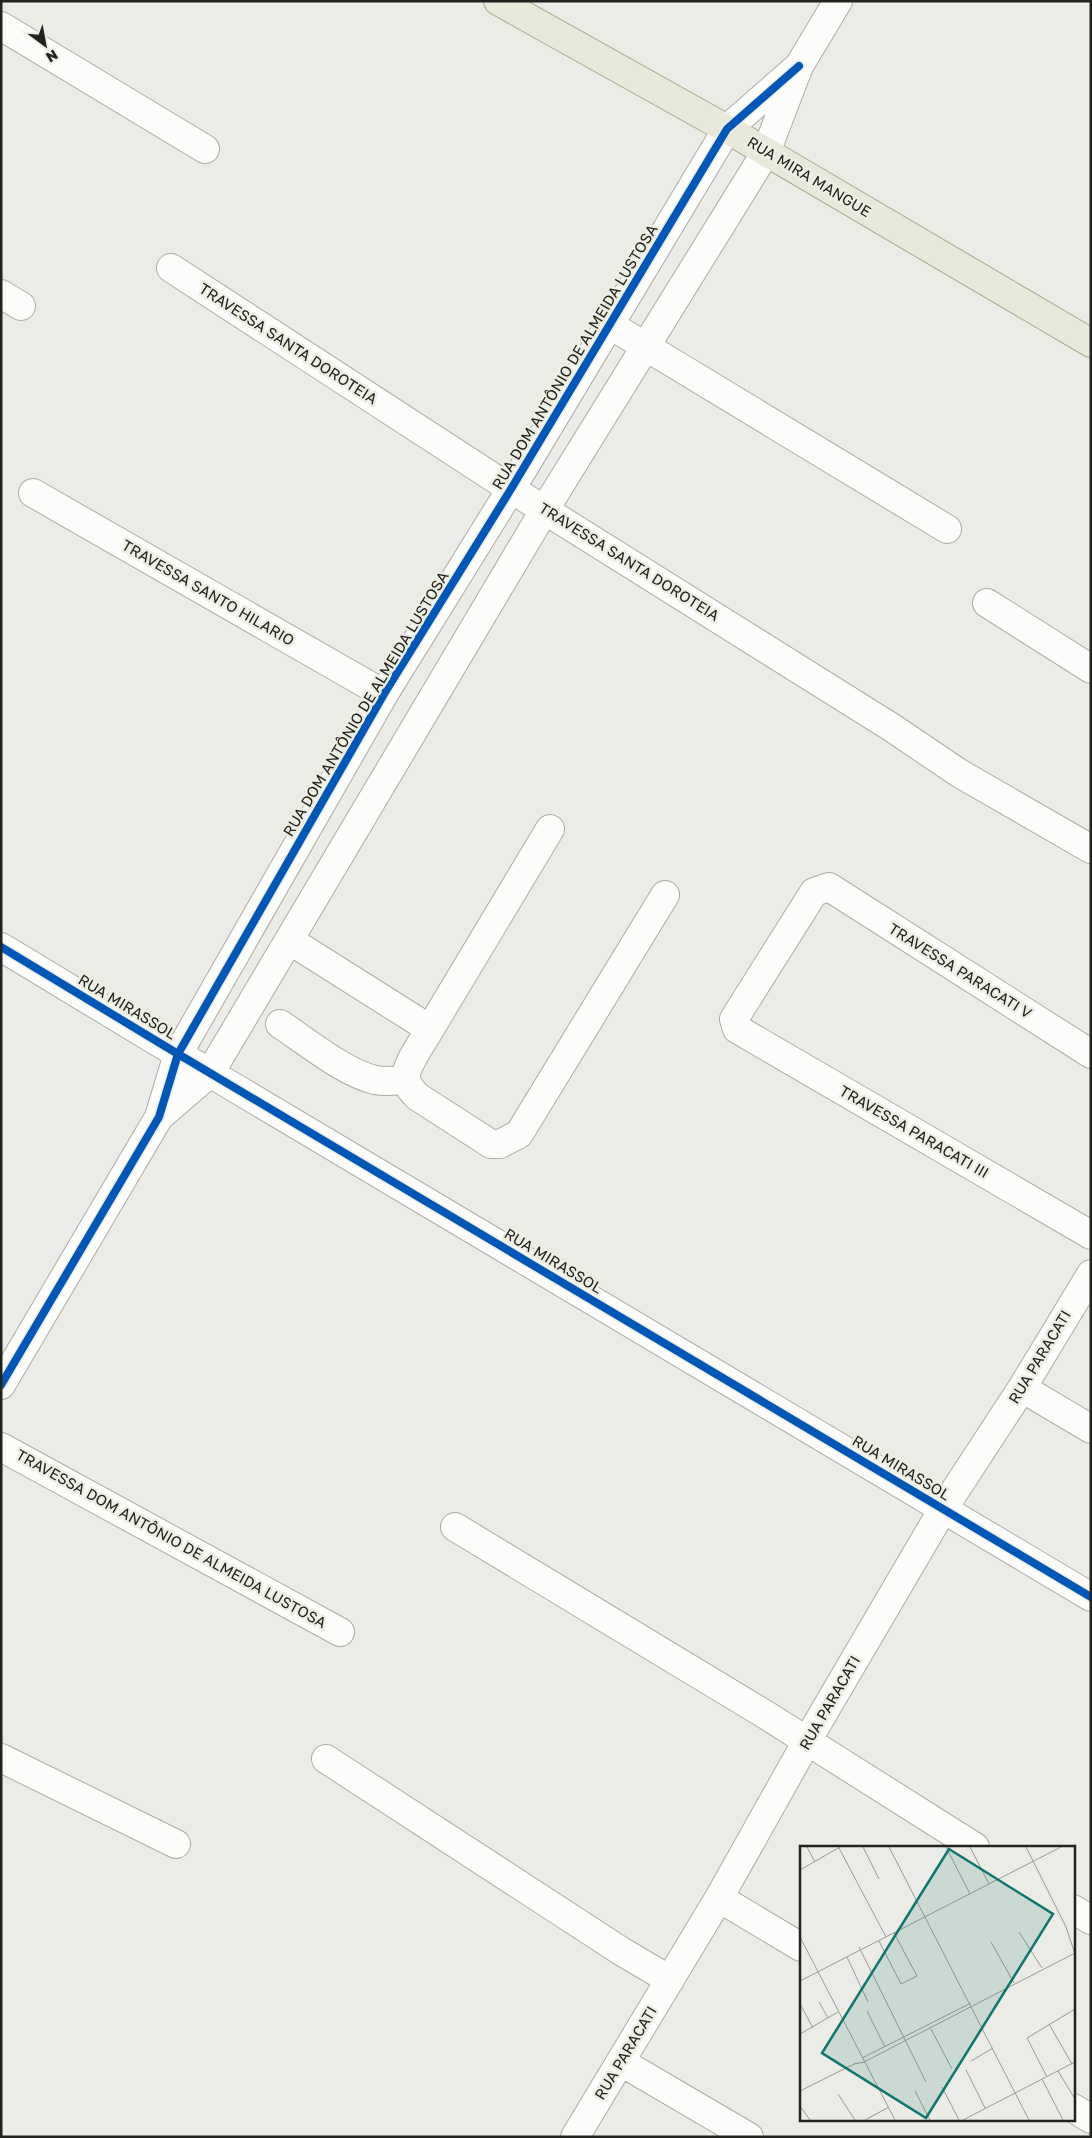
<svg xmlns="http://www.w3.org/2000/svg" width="1092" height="2138" font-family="'Golos Text',sans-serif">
<rect width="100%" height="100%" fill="#ebece6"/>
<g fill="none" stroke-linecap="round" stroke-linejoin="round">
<g stroke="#acada9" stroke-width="30">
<path id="minor" d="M 1,26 L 205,149
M 171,268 L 511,489 L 891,727 L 959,773 L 1091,849
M 1,294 L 21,306
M 610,325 L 947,529
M 33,493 L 384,694
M 987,603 L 1091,669
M 289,940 L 430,1029 C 424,1040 404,1067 406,1080 C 408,1087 413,1092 418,1097 L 491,1144 L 500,1144 L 519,1134 L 665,895
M 1,947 L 178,1054 L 1091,1597
M 280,1024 C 307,1042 345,1073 375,1080 C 385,1082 396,1081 406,1079
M 430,1029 L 550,829
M 1091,1054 L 829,887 L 814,892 L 734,1019 L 737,1029 L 1091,1235
M 159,1117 L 210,1073 L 545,509 L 766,152 L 799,66 L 838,1
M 1,1385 L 159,1117 L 178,1054 L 384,694 L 511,489 L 727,129 L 799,66
M 1022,1388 L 1091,1429
M 1,1447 L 340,1632
M 455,1527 L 766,1715 L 975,1847
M 1,1758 L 176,1844
M 326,1759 L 621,1951 L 670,1980
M 719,1898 L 801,1947
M 1073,1909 L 1091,1920
M 621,2062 L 749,2137
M 1073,2108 L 1091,2119
M 575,2137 L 719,1898 L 807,1741 L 943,1509 L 1022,1388 L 1091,1274"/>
</g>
<g stroke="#a8a98f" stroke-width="30">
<path id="major" d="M 498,1 L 727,129 L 1091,343"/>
</g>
<use href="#minor" stroke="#fcfcfb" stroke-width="28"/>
<use href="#major" stroke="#e8e9da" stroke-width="28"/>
<g stroke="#edeee4" stroke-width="11">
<path id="cycleway" d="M 1,947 L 178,1054 L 1091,1597
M 1,1385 L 159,1117 L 178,1054 L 384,694 L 511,489 L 727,129 L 799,66"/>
</g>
<use href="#cycleway" stroke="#0057b8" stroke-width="8"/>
</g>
<g text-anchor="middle" stroke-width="5" stroke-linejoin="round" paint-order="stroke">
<g font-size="15" fill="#22221e" stroke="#edeee4">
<text transform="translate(809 177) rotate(31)" y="5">RUA MIRA MANGUE</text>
<text transform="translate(288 344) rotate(33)" y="5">TRAVESSA SANTA DOROTEIA</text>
<text transform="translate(575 357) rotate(-59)" y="5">RUA DOM ANTÔNIO DE ALMEIDA LUSTOSA</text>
<text transform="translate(629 562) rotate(32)" y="5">TRAVESSA SANTA DOROTEIA</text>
<text transform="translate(208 593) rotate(30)" y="5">TRAVESSA SANTO HILARIO</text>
<text transform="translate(366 704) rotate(-59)" y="5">RUA DOM ANTÔNIO DE ALMEIDA LUSTOSA</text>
<text transform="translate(960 971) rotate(32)" y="5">TRAVESSA PARACATI V</text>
<text transform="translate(127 1007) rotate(31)" y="5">RUA MIRASSOL</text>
<text transform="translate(914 1132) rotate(30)" y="5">TRAVESSA PARACATI III</text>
<text transform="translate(553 1261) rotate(31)" y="5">RUA MIRASSOL</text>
<text transform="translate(1040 1357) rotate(-59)" y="5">RUA PARACATI</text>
<text transform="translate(901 1468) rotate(31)" y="5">RUA MIRASSOL</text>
<text transform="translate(171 1539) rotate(29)" y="5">TRAVESSA DOM ANTÔNIO DE ALMEIDA LUSTOSA</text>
<text transform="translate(830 1703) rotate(-60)" y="5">RUA PARACATI</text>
<text transform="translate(626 2053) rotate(-59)" y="5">RUA PARACATI</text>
</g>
</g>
<g transform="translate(800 1846)">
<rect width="275" height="275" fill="#ebece6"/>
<path fill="none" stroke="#9b9b96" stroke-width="1" d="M 7,1 L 15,16M 63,1 L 79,33M 89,1 L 229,274M 146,1 L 170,48M 170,1 L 189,38M 226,1 L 266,81 L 275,108M 39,2 L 86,91M 0,24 L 40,1M 219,86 L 242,122M 0,91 L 95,274M 79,95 L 101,138 L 117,130 L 94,87M 191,96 L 214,137M 59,101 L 126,236M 47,111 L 68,156M 0,135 L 261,1M 19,156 L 28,172M 0,158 L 13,182M 67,165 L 85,201M 249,178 L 272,218M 131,183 L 152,223M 0,188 L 38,166M 62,212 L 171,157M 171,215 L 193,202M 54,218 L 64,216 L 275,107M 166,224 L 185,262M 258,225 L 275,253M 247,231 L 227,192 L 275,163M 242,233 L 263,274M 142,241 L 159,274M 0,245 L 56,217M 115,245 L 130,274M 38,248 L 55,274M 0,260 L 10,274M 65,274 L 89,261M 163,274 L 275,216"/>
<path fill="#0f766e" fill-opacity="0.15" stroke="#0f766e" stroke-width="2.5" d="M 149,3 L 253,68 L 126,272 L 22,207 Z"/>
<rect width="275" height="275" fill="none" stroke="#22221e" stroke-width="2.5"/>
</g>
<rect width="1092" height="2138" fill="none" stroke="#22221e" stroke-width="5"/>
<g transform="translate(45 45) rotate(148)" stroke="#edeee4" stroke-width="4" paint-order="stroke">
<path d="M0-4L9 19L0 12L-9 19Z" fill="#22221e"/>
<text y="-8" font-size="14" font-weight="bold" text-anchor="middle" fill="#22221e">N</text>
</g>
</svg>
